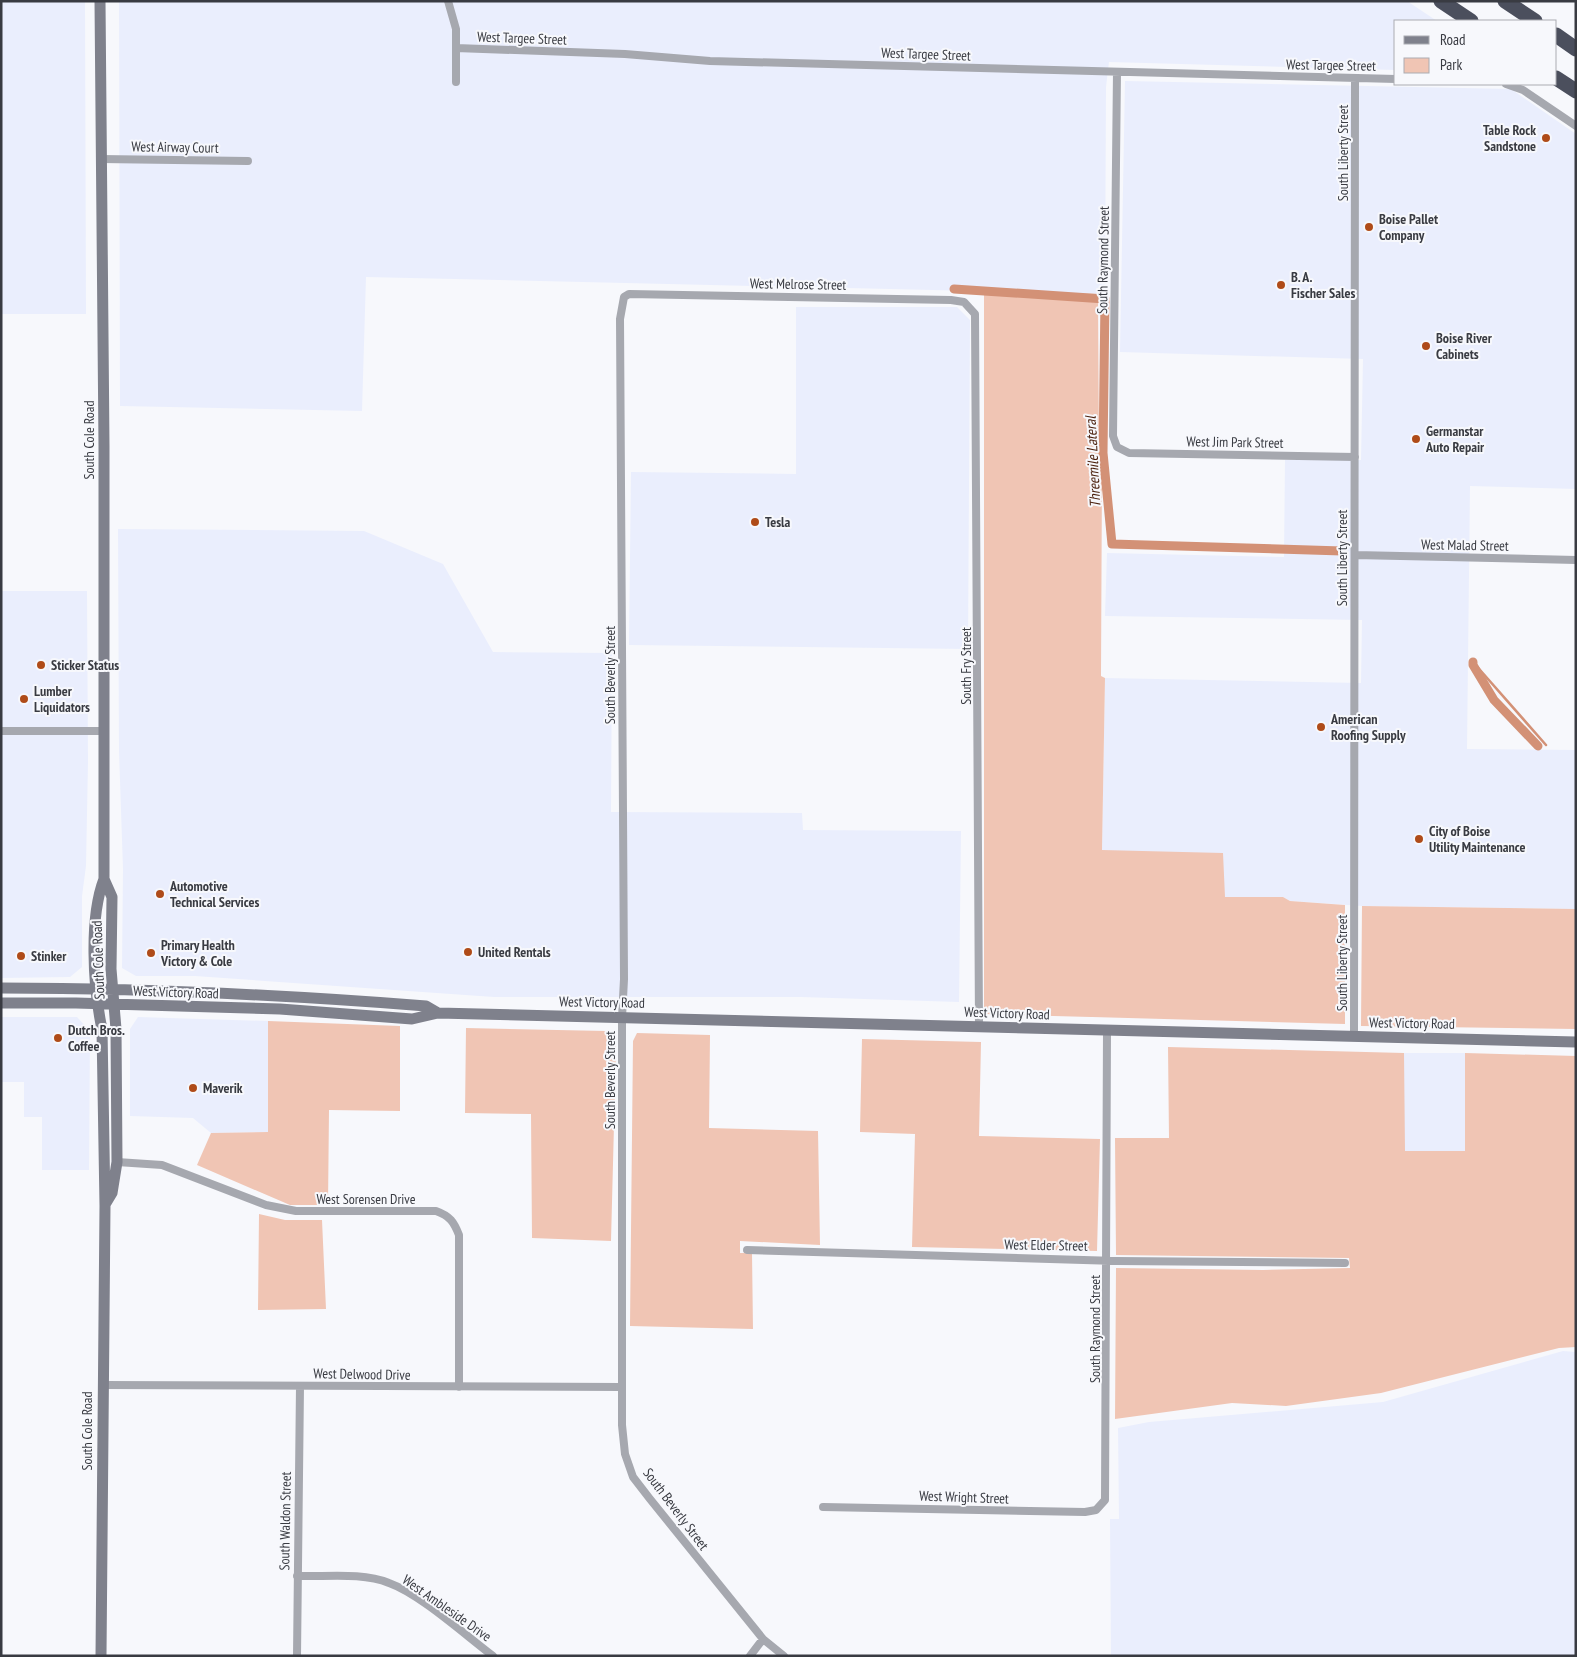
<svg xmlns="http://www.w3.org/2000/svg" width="1577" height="1657" font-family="'PT Sans Narrow',sans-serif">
<rect width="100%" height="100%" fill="#f7f8fc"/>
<path fill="#eaeefd" d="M 1,1 L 85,1 L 86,314 L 1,314 Z
M 119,1 L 1407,1 L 1437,21 L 1396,21 L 1396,70 L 1109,62 L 1106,87 L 1105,294 L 366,277 L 362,411 L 120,406 Z
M 1125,81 L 1511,89 L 1576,134 L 1576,489 L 1470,486 L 1467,749 L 1576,750 L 1576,909 L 1362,906 L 1290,901 L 1283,897 L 1225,897 L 1102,850 L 1105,678 L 1361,683 L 1362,620 L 1105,616 L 1107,553 L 1284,557 L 1285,460 L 1361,460 L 1363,359 L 1120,352 Z
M 796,307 L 957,307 L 970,320 L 968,649 L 629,645 L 631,472 L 796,474 Z
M 118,529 L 364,531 L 443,564 L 493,652 L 612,653 L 611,812 L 802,813 L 803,830 L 961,831 L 959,1002 L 801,997 L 494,997 L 195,976 L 136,976 L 122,968 L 123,869 L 119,751 Z
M 1,591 L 87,591 L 88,762 L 86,866 L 82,896 L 82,967 L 70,977 L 1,978 Z
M 1,1017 L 77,1017 L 90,1031 L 89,1170 L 42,1170 L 42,1117 L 24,1117 L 24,1082 L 1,1082 Z
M 138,1017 L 268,1021 L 268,1132 L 211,1133 L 193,1118 L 130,1116 L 130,1029 Z
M 1404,1053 L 1465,1053 L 1465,1151 L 1404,1151 Z
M 1563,1351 L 1576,1352 L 1576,1656 L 1111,1656 L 1110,1519 L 1119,1519 L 1118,1428 L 1149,1422 L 1383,1402 Z"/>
<path fill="#f0c5b4" d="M 984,291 L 1098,294 L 1099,457 L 1102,468 L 1101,676 L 1105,678 L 1102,850 L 1223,853 L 1225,897 L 1283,897 L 1290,901 L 1345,905 L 1345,1024 L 984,1014 Z
M 1362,906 L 1576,909 L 1576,1029 L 1361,1026 Z
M 268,1021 L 400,1026 L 400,1111 L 329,1110 L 328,1205 L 290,1205 L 197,1165 L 211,1133 L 268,1132 Z
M 466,1028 L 606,1031 L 612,1037 L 616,1047 L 611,1241 L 532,1238 L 531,1114 L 465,1113 Z
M 637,1033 L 710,1035 L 709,1128 L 818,1131 L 820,1245 L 740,1241 L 740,1253 L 752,1253 L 753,1329 L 630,1326 L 633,1041 Z
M 862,1039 L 981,1042 L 979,1136 L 1100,1139 L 1097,1251 L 912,1247 L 915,1134 L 860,1132 Z
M 1168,1047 L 1404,1053 L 1405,1151 L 1465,1151 L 1465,1053 L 1576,1056 L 1576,1347 L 1559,1348 L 1381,1393 L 1286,1406 L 1232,1403 L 1115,1419 L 1116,1268 L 1263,1270 L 1350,1268 L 1349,1258 L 1116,1255 L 1115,1138 L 1169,1138 Z
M 259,1214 L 285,1220 L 322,1220 L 326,1309 L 258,1310 Z"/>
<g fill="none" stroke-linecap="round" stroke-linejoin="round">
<path stroke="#d39176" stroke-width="2.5" d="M 1473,662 L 1546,745"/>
<path stroke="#d39176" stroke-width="9" d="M 954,289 L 1105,299 L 1103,453 L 1112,544 L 1342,551
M 1473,662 L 1473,665 L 1494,700 L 1538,746"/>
<path stroke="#a6a8af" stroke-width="8" d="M 448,1 L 456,29 L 456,82
M 456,48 L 625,54 L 710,61 L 1396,79
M 1117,72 L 1113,436 L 1117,447 L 1129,453 L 1355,457
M 1506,84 L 1523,90 L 1576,126
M 101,159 L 248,161
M 1355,555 L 1576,560
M 1,731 L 104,731
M 1354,1037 L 1355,78
M 117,1162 L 162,1165 L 266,1205 L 296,1211 L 436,1211 C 450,1216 454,1222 459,1235 L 459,1387
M 747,1250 L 1117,1261 L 1345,1263
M 102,1385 L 621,1387
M 823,1507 L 1085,1512 L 1096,1510 L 1105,1500 L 1107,1031
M 297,1576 C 326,1577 362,1572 389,1583 C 420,1594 465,1635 493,1656
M 297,1656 L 300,1386
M 750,1656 L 763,1639
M 784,1656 L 763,1639 L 650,1499 L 633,1477 L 625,1454 L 622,1425 L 622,1018 L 624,979 L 620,319 L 624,297 L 629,294 L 951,300 L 964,302 L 975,314 L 979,1027"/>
<path stroke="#7f818c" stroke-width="11" d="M 100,1 L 104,446 L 104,879 C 89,918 93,987 102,1029 L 105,1206 L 101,1656
M 104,879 L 112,897 L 111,969 L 116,1029 L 117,1162 L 112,1193 L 106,1203
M 1,988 C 143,988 284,995 426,1006 L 438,1013
M 1,1003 L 76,1003 L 280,1009 L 412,1019 L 438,1013 L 1576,1042"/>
<path stroke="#4b4f5d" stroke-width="15" d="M 1441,1 L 1471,21
M 1505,1 L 1535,21
M 1556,35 L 1576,49
M 1556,78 L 1576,91"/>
</g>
<g fill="#af4b19" stroke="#f7f8fc" stroke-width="2">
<circle cx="1546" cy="138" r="5"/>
<circle cx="1369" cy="227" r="5"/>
<circle cx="1281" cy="285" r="5"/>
<circle cx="1426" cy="346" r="5"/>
<circle cx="1416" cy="439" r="5"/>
<circle cx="755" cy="522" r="5"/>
<circle cx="41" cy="665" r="5"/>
<circle cx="24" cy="699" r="5"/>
<circle cx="1321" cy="727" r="5"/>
<circle cx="1419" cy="839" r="5"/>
<circle cx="160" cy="894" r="5"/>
<circle cx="468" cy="952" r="5"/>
<circle cx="151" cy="953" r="5"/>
<circle cx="21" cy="956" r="5"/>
<circle cx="58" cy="1038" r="5"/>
<circle cx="193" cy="1088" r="5"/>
</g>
<g text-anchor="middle" stroke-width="4" stroke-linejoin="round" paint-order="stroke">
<g font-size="14" fill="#393b42" stroke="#f7f8fc">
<text transform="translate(522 38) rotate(2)" y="5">West Targee Street</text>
<text transform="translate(926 54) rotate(2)" y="5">West Targee Street</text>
<text transform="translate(1331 65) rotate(1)" y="5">West Targee Street</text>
<text transform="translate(175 147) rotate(1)" y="5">West Airway Court</text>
<text transform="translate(1343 153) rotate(-90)" y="5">South Liberty Street</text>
<text transform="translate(1103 260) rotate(-89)" y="5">South Raymond Street</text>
<text transform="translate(798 284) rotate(1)" y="5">West Melrose Street</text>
<text transform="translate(89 440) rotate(-90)" y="5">South Cole Road</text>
<text transform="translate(1235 442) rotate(1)" y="5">West Jim Park Street</text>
<text transform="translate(1465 545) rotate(1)" y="5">West Malad Street</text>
<text transform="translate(1342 558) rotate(-90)" y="5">South Liberty Street</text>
<text transform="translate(966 666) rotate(-90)" y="5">South Fry Street</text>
<text transform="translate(610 675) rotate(-90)" y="5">South Beverly Street</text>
<text transform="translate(98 960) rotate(-92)" y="5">South Cole Road</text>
<text transform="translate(1342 963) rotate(-90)" y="5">South Liberty Street</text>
<text transform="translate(176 992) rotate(2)" y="5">West Victory Road</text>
<text transform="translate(602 1002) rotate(1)" y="5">West Victory Road</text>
<text transform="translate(1007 1013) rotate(2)" y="5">West Victory Road</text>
<text transform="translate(1412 1023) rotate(1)" y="5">West Victory Road</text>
<text transform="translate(610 1080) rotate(-90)" y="5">South Beverly Street</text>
<text x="366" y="1204">West Sorensen Drive</text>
<text transform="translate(1046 1245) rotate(1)" y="5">West Elder Street</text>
<text transform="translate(1095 1329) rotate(-90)" y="5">South Raymond Street</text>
<text transform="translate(362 1374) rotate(1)" y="5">West Delwood Drive</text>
<text transform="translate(87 1431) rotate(-90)" y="5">South Cole Road</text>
<text transform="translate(964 1497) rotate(2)" y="5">West Wright Street</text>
<text transform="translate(676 1509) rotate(53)" y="5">South Beverly Street</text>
<text transform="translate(285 1521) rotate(-89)" y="5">South Waldon Street</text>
<text transform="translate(447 1608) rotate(35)" y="5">West Ambleside Drive</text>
</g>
<g font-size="14" font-weight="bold" fill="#393b42" stroke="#f7f8fc" text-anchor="start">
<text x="1536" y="135" text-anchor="end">Table Rock<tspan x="1536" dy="16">Sandstone</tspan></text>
<text x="1379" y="224">Boise Pallet<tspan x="1379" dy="16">Company</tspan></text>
<text x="1291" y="282">B. A.<tspan x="1291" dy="16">Fischer Sales</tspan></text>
<text x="1436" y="343">Boise River<tspan x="1436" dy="16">Cabinets</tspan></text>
<text x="1426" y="436">Germanstar<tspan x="1426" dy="16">Auto Repair</tspan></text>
<text x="765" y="527">Tesla</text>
<text x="51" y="670">Sticker Status</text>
<text x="34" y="696">Lumber<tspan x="34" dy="16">Liquidators</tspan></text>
<text x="1331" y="724">American<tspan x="1331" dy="16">Roofing Supply</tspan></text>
<text x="1429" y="836">City of Boise<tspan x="1429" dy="16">Utility Maintenance</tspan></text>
<text x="170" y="891">Automotive<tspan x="170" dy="16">Technical Services</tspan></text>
<text x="161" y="950">Primary Health<tspan x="161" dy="16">Victory &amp; Cole</tspan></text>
<text x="478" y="957">United Rentals</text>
<text x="31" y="961">Stinker</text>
<text x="68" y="1035">Dutch Bros.<tspan x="68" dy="16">Coffee</tspan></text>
<text x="203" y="1093">Maverik</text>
</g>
<g font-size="15" font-style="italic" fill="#4a1f0c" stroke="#f7f8fc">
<text transform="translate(1093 462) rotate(-93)" y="5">Threemile Lateral</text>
</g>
</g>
<rect width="1577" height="1657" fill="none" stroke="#393b42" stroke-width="5"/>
<rect x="1394" y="20" width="162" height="65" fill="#f7f8fc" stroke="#abacb2"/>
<rect x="1404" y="36" width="25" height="8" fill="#7f818c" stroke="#abacb2"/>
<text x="1440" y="45" font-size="15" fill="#393b42">Road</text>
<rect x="1404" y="58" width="25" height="15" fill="#f0c5b4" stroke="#abacb2"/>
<text x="1440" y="70" font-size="15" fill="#393b42">Park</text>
</svg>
